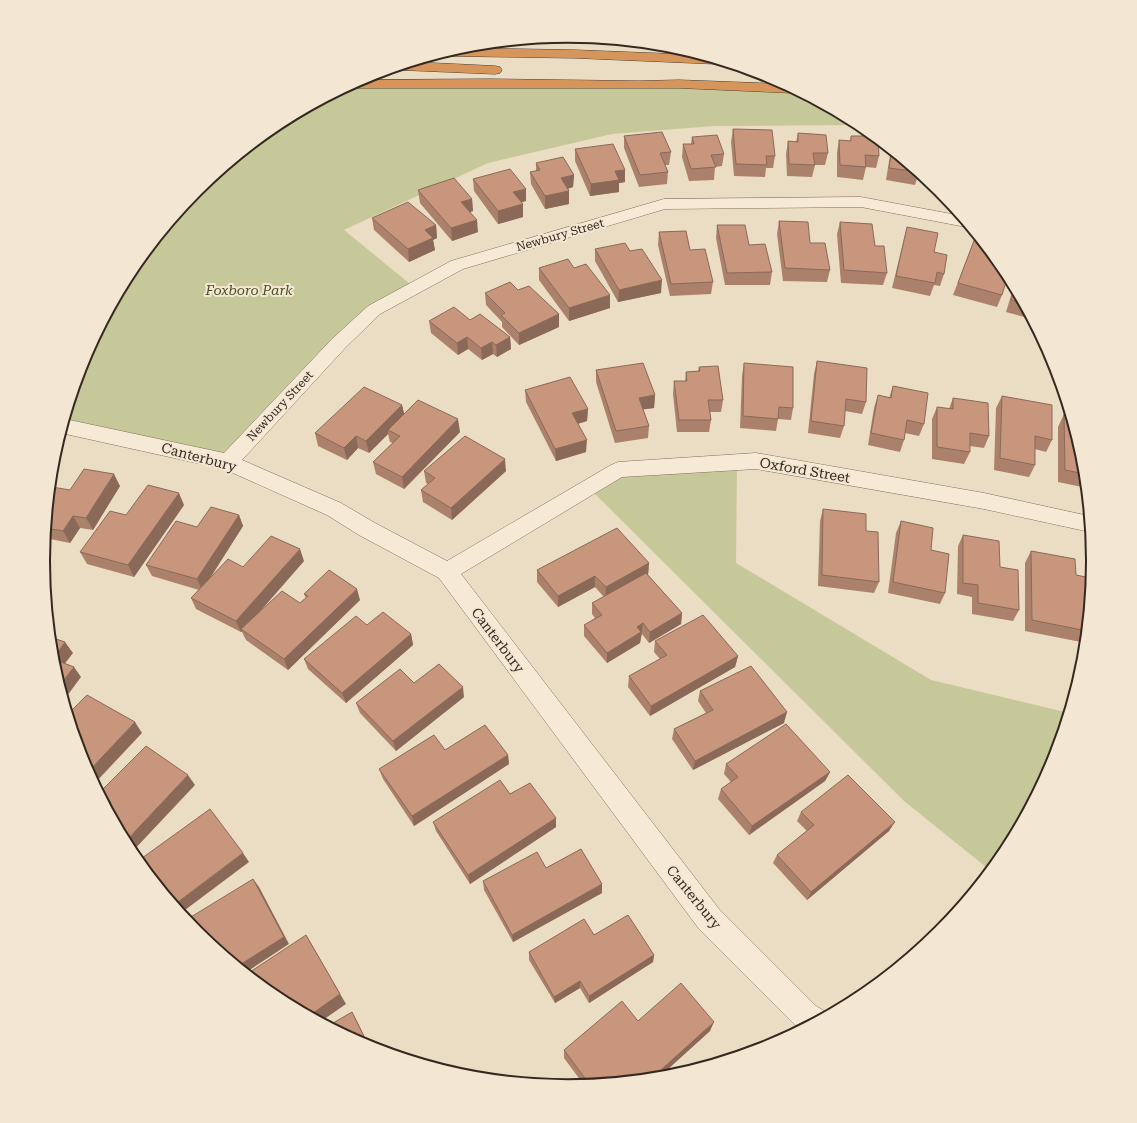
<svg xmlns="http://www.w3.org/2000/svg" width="1137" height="1123" font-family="'Roboto Serif',serif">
<rect width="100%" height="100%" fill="#ebdcc4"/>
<path fill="#c6c899" d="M 489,83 L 793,89 L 860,125 L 714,126 L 612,134 L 488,163 L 344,230 L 415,288 L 373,310 L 228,462 L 63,426 L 83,360 L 132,269 L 197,190 L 277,124 L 353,84 Z
M 737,462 L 736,563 L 931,680 L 1069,713 L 1054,763 L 1005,854 L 991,871 L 904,801 L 589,488 L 618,470 Z"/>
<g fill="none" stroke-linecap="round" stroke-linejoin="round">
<g stroke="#846e5c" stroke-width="1">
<path id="minor" d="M 861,197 L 962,216 L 970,226 L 966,227 L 861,207 L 665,209 L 463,269 L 380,314 L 346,347 L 242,460 L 341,503 L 375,523 L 447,561 L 611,465 L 618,462 L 756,453 L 984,493 L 1089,516 L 1090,532 L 984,509 L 756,469 L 622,477 L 461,574 L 719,909 L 816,1006 L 826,1012 L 828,1016 L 802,1030 L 796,1026 L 699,929 L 439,578 L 359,535 L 327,515 L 224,469 L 61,433 L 65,419 L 224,453 L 332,339 L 368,306 L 451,261 L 664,199 Z"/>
</g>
<g stroke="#523d30" stroke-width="1">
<path id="motorway" d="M 460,48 L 575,50 L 701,55 L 722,62 L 716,64 L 575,58 L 447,56 L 441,54 Z
M 413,62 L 495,66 L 500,67 L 502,70 L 500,73 L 495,74 L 400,70 L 394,68 Z
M 489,79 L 639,81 L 679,80 L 785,84 L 799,91 L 793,93 L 679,88 L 353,88 L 348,87 L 361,80 Z"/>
</g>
<use href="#minor" fill="#f6ead7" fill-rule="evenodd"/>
<use href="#motorway" fill="#d5955b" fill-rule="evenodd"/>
</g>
<path fill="#ab816c" d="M 733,129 L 775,156 L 773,168 L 766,168 L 765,177 L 734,176 L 731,142 Z
M 798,133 L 828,153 L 825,165 L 815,165 L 812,177 L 787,176 L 786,154 L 788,141 L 796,142 Z
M 863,134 L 879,156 L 876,168 L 866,167 L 863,180 L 837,177 L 837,152 L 839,140 L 850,141 L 851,136 L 862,136 Z
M 624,136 L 671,152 L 669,165 L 665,165 L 668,172 L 667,184 L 639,187 L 624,148 Z
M 692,137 L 724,154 L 722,166 L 715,167 L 714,180 L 689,181 L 682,157 L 683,144 L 691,144 Z
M 575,149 L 625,170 L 625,182 L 619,183 L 619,192 L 590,196 L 575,161 Z
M 891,149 L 919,172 L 915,185 L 886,180 Z
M 536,163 L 574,175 L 573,187 L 568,189 L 569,191 L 569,204 L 545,209 L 531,184 L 530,172 L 536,171 Z
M 473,179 L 526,189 L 526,201 L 521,202 L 523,217 L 498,224 L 474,191 Z
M 418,190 L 472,199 L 473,211 L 470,212 L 478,232 L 452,241 L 420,203 Z
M 372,218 L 436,225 L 437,238 L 433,240 L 435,250 L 409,262 L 374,230 Z
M 779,221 L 810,243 L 830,270 L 827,282 L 783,281 L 777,234 Z
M 840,222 L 875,246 L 887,273 L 883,285 L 841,283 L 837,234 Z
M 717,225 L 749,245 L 772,272 L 770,285 L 725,285 L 716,238 Z
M 907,227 L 934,252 L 944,274 L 940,286 L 934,285 L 930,296 L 892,288 L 904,239 Z
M 659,232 L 690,250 L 713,282 L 711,294 L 670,296 L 658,245 Z
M 975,238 L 981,240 L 1001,264 L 1000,266 L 1002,295 L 997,307 L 953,295 Z
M 595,249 L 630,251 L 661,293 L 618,302 L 595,261 Z
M 539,268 L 574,268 L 610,308 L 569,321 L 539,280 Z
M 1014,286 L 1032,319 L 1006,312 Z
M 518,290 L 559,314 L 559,327 L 519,345 L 502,327 L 502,322 L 486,305 L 485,293 Z
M 470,320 L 510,337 L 511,349 L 497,357 L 493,354 L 482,360 L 468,349 L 458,355 L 431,333 L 429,321 Z
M 817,361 L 866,402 L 862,414 L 845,411 L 844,426 L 840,438 L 808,433 L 814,374 Z
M 744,363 L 793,408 L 791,420 L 778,419 L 776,431 L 740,428 L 742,376 Z
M 699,367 L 723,400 L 721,412 L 710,412 L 711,420 L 709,432 L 677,432 L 673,394 L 674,381 L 685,381 L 686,372 L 698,371 Z
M 596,370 L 655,395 L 654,408 L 643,409 L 649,426 L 648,438 L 615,443 L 596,382 Z
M 893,386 L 924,424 L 919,436 L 905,433 L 904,440 L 900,452 L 868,445 L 874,408 L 878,395 L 889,398 Z
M 525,390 L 588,409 L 587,421 L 578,424 L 586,452 L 556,461 L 526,402 Z
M 1002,396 L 1052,440 L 1046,452 L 1035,449 L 1035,465 L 1029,477 L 994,470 L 996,408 Z
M 953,398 L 989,436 L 984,448 L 970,446 L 970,452 L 964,464 L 932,459 L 932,419 L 937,407 L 949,409 Z
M 402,405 L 404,414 L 460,432 L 404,489 L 376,474 L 373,462 L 393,443 L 390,442 L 388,434 L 369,453 L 358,448 L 347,460 L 318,446 L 315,433 Z
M 1064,414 L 1084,459 L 1087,488 L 1058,482 L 1058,427 Z
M 424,471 L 506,471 L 452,520 L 423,502 L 421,490 L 428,484 L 426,483 Z
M 120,486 L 93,530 L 80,528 L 70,543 L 45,538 L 50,490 L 70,490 Z
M 184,505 L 134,577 L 87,564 L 80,552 L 126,515 Z
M 823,509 L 879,582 L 874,593 L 818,586 L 820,521 Z
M 239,515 L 243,526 L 211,577 L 243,567 L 304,561 L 256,615 L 300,603 L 306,598 L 304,594 L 360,600 L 288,670 L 246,640 L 242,632 L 241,632 L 196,609 L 191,598 L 199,590 L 152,576 L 146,565 Z
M 901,521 L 945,593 L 940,604 L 888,593 L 896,533 Z
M 963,535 L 1000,567 L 1019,610 L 1013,621 L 972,614 L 972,597 L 957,594 L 958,546 Z
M 1031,551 L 1076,575 L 1092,585 L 1086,643 L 1025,631 L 1025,563 Z
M 649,563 L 648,575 L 682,613 L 681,624 L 649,643 L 642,634 L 640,643 L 607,663 L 584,636 L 584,625 L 595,618 L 592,614 L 592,603 L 604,597 L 595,587 L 558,607 L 537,582 L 537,570 Z
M 367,625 L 411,634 L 413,645 L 346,703 L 308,669 L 304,659 Z
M 655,641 L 738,656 L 735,667 L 650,716 L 628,687 L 629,676 L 660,659 L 654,652 Z
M 414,683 L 464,697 L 396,751 L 360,713 L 356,703 Z
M 700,691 L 784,723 L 693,770 L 672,739 L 674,729 L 706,713 L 698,701 Z
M 508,755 L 509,764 L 414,826 L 383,779 L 379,769 Z
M 726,764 L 830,772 L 825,781 L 749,835 L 718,799 L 721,789 L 731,782 L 724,774 Z
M 195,785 L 109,804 L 107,803 L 99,793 Z
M 510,794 L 556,818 L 556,827 L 470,884 L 436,831 L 433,822 Z
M 801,812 L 889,831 L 807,900 L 773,863 L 777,855 L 807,831 L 797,821 Z
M 483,881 L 602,893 L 513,942 L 484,890 Z
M 594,935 L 654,955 L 653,962 L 589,1003 L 580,988 L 555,1003 L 529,960 L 529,952 Z
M 638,1021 L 710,1031 L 658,1078 L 584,1085 L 564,1058 L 564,1050 Z"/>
<path fill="#8b6958" d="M 625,170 L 625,182 L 619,183 L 619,192 L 590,196 L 591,184 L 615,171 Z
M 574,175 L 573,187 L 561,190 L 561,178 Z
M 526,189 L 526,201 L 514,204 L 513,192 Z
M 569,191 L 569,204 L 545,209 L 545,196 Z
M 472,199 L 473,211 L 462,215 L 461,202 Z
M 523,204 L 523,217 L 498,224 L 498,211 Z
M 477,220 L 478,232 L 452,241 L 451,228 Z
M 436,225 L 437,238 L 433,240 L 435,250 L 409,262 L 408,249 L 425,230 Z
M 662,280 L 661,293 L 618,302 L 619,290 Z
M 610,295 L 610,308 L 569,321 L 569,308 Z
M 559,314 L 559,327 L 519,345 L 519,333 Z
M 467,337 L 468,349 L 458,355 L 457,343 Z
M 510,337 L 511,349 L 497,357 L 496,345 Z
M 492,342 L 493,354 L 482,360 L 481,348 Z
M 655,395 L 654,408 L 639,410 L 639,398 Z
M 402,405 L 405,417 L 388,430 L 388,434 L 369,453 L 366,441 Z
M 588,409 L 587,421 L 572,425 L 572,413 Z
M 458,419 L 460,432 L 404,489 L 402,477 Z
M 356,436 L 358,448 L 347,460 L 344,448 Z
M 587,440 L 586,452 L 556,461 L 555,449 Z
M 505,459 L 506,471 L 452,520 L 451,508 Z
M 52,469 L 55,474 L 51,482 Z
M 114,474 L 120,486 L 93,530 L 86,518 Z
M 179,493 L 184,505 L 134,577 L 128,565 Z
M 239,515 L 243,526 L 202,590 L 197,579 Z
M 73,516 L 80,528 L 70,543 L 63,531 Z
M 300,549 L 304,561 L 243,631 L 241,629 L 242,632 L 241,632 L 236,621 Z
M 649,563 L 648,575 L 605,599 L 606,587 Z
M 595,576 L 595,587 L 558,607 L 558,596 Z
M 357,589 L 360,600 L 288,670 L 284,659 Z
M 682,613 L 681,624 L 649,643 L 650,632 Z
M 643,623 L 640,643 L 607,663 L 607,653 L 637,627 Z
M 411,634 L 413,645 L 346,703 L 342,693 Z
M 65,642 L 73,653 L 60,670 L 53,660 L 53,659 Z
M 738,656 L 735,667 L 650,716 L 651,706 Z
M 74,667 L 81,677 L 64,700 L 60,685 Z
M 463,687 L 464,697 L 396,751 L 393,741 Z
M 787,712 L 784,723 L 693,770 L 695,761 Z
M 135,722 L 142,733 L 94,784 L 88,772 Z
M 508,755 L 509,764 L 414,826 L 412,816 Z
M 830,772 L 825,781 L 749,835 L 752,826 Z
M 188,775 L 195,785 L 131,853 L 125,842 Z
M 556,818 L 556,827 L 470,884 L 468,875 Z
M 895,822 L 889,831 L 807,900 L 811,892 Z
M 243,853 L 249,862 L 181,913 L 174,905 Z
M 253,879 L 259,887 L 289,944 L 245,973 L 238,966 Z
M 602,884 L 602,893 L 513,942 L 512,935 Z
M 306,935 L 346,1004 L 320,1022 L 309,1016 Z
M 654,955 L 653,962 L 589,1003 L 589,996 Z
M 580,981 L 580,988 L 555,1003 L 554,997 Z
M 352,1012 L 357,1021 L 370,1048 L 369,1047 Z
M 714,1022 L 710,1031 L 658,1078 L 651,1079 Z"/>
<path fill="#c7967d" stroke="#8b6958" d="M 733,129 L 772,130 L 775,156 L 766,156 L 767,165 L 736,164 Z
M 662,132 L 671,152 L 660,153 L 668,172 L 640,175 L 624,136 Z
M 798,133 L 826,135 L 828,153 L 813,153 L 815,165 L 789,164 L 788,141 L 798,142 Z
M 863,134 L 872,134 L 878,139 L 879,156 L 865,155 L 866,167 L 840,165 L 839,140 L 851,141 L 851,136 L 863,136 Z
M 717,135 L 724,154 L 711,155 L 716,167 L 691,169 L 683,144 L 694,144 L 692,137 Z
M 613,144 L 625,170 L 615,171 L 619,180 L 591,184 L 575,149 Z
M 892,150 L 919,172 L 889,168 Z
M 563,157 L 574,175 L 561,178 L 569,191 L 545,196 L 530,172 L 540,170 L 536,163 Z
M 510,169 L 526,189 L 513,192 L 523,204 L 498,211 L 473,179 Z
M 454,178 L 472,199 L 461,202 L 477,220 L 451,228 L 418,190 Z
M 408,202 L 436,225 L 425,230 L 433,238 L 408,249 L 372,218 Z
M 779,221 L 808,222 L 810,243 L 825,243 L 830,270 L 785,268 Z
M 840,222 L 872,224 L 875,246 L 884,246 L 887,273 L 844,270 Z
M 717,225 L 745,225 L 749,245 L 765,244 L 772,272 L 727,273 Z
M 907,227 L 938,233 L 934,252 L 947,255 L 944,274 L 937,272 L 935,283 L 896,276 Z
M 686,231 L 690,250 L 705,249 L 713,282 L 671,284 L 659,232 Z
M 975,238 L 981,240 L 999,262 L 994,260 L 992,264 L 1004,268 L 1008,275 L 1002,295 L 958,283 Z
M 625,243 L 630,251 L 642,249 L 662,280 L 619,290 L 595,249 Z
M 568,259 L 574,268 L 586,264 L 610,295 L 569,308 L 539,268 Z
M 510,282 L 518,290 L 529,286 L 559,314 L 519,333 L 501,315 L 505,313 L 485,293 Z
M 1015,287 L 1023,303 L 1011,300 Z
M 454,307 L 470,320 L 480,314 L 510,337 L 496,345 L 492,342 L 481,348 L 467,337 L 457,343 L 429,321 Z
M 817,361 L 867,368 L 866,402 L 846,399 L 844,426 L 811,421 Z
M 643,363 L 655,395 L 639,398 L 649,426 L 616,431 L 596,370 Z
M 744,363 L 793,367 L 793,408 L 779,407 L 778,419 L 743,416 Z
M 718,366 L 723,400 L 708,400 L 711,420 L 679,420 L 674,381 L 687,381 L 686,372 L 700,371 L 699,367 Z
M 570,377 L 588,409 L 572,413 L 587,440 L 555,449 L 525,390 Z
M 893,386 L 928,393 L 924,424 L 907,420 L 904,440 L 871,433 L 878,395 L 891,398 Z
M 364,387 L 402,405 L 366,441 L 356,436 L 344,448 L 315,433 Z
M 1002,396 L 1052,405 L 1052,440 L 1035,436 L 1035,465 L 1000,458 Z
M 953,398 L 988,403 L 989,436 L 970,433 L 970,452 L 937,447 L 937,407 L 953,409 Z
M 418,400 L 458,419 L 402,477 L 373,462 L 400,436 L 388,430 Z
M 1064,414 L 1071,416 L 1084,459 L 1085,474 L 1065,470 Z
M 465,436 L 505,459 L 451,508 L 421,490 L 435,478 L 424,471 Z
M 84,469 L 114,474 L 86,518 L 73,516 L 63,531 L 46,528 L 50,490 L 52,487 L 70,490 Z
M 148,485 L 179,493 L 128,565 L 80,552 L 110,511 L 126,515 Z
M 211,507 L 239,515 L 197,579 L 146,565 L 176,521 L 197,527 Z
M 823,509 L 866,514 L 866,531 L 878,532 L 879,582 L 822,575 Z
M 901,521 L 933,528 L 931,550 L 949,554 L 945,593 L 893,582 Z
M 617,528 L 649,563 L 606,587 L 595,576 L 558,596 L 537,570 Z
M 963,535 L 999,541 L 1000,567 L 1018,570 L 1019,610 L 978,603 L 978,585 L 963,583 Z
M 271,536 L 300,549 L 236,621 L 191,598 L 228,559 L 243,567 Z
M 1031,551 L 1075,559 L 1076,575 L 1091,578 L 1092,585 L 1087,631 L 1032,620 Z
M 329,570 L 357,589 L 284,659 L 241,629 L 282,591 L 300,603 L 308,596 L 304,594 Z
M 646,573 L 682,613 L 650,632 L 643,623 L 637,627 L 641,632 L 607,653 L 584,625 L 602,615 L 592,603 Z
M 383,612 L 411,634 L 342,693 L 304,659 L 356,616 L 367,625 Z
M 703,615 L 738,656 L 651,706 L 629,676 L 667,655 L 655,641 Z
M 50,637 L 65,642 L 53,659 Z
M 53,659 L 74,667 L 60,685 L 53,664 Z
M 439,664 L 463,687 L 393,741 L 356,703 L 400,669 L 414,683 Z
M 751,666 L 787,712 L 695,761 L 674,729 L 713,710 L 700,691 Z
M 87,695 L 135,722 L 88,772 L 83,762 L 68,714 Z
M 786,724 L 830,772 L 752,826 L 721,789 L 738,777 L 726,764 Z
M 485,725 L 508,755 L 412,816 L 379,769 L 434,735 L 445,750 Z
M 146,746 L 188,775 L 125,842 L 106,806 L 111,802 L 99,793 Z
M 848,775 L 895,822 L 811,892 L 777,855 L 814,825 L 801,812 Z
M 500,780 L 510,794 L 530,783 L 556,818 L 468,875 L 433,822 Z
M 210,809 L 243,853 L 174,905 L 138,861 Z
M 581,849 L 602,884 L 512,935 L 483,881 L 537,852 L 546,868 Z
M 253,879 L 284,937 L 238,966 L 197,933 L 186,920 Z
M 628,915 L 654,955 L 589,996 L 580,981 L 554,997 L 529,952 L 584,919 L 594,935 Z
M 306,935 L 340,994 L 309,1016 L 276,998 L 247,974 Z
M 681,983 L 714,1022 L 651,1079 L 590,1085 L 564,1050 L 622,1001 L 638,1021 Z
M 352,1012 L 369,1047 L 328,1026 Z"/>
<g text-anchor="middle" stroke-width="4" stroke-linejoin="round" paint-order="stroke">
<g font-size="12" fill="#35281f" stroke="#f3e7d3">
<text transform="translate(560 235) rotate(-16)" y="4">Newbury Street</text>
<text transform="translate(280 406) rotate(-47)" y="4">Newbury Street</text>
</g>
<g font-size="14" font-style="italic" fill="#495027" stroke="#f3e7d3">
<text x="249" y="295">Foxboro Park</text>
</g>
<g font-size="14" fill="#35281f" stroke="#f3e7d3">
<text transform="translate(199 457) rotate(15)" y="5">Canterbury</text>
<text transform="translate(805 470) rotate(10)" y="5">Oxford Street</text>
<text transform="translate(498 640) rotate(53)" y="5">Canterbury</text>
<text transform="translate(694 897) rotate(51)" y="5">Canterbury</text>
</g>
</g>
<path d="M0 0H1137V1123H0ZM50 561a518 518 0 1 1 1036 0a518 518 0 1 1-1036 0Z" fill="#f3e7d3" fill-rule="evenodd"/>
<path fill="none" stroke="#35281f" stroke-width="2" d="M50 561a518 518 0 1 1 1036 0a518 518 0 1 1-1036 0Z"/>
</svg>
